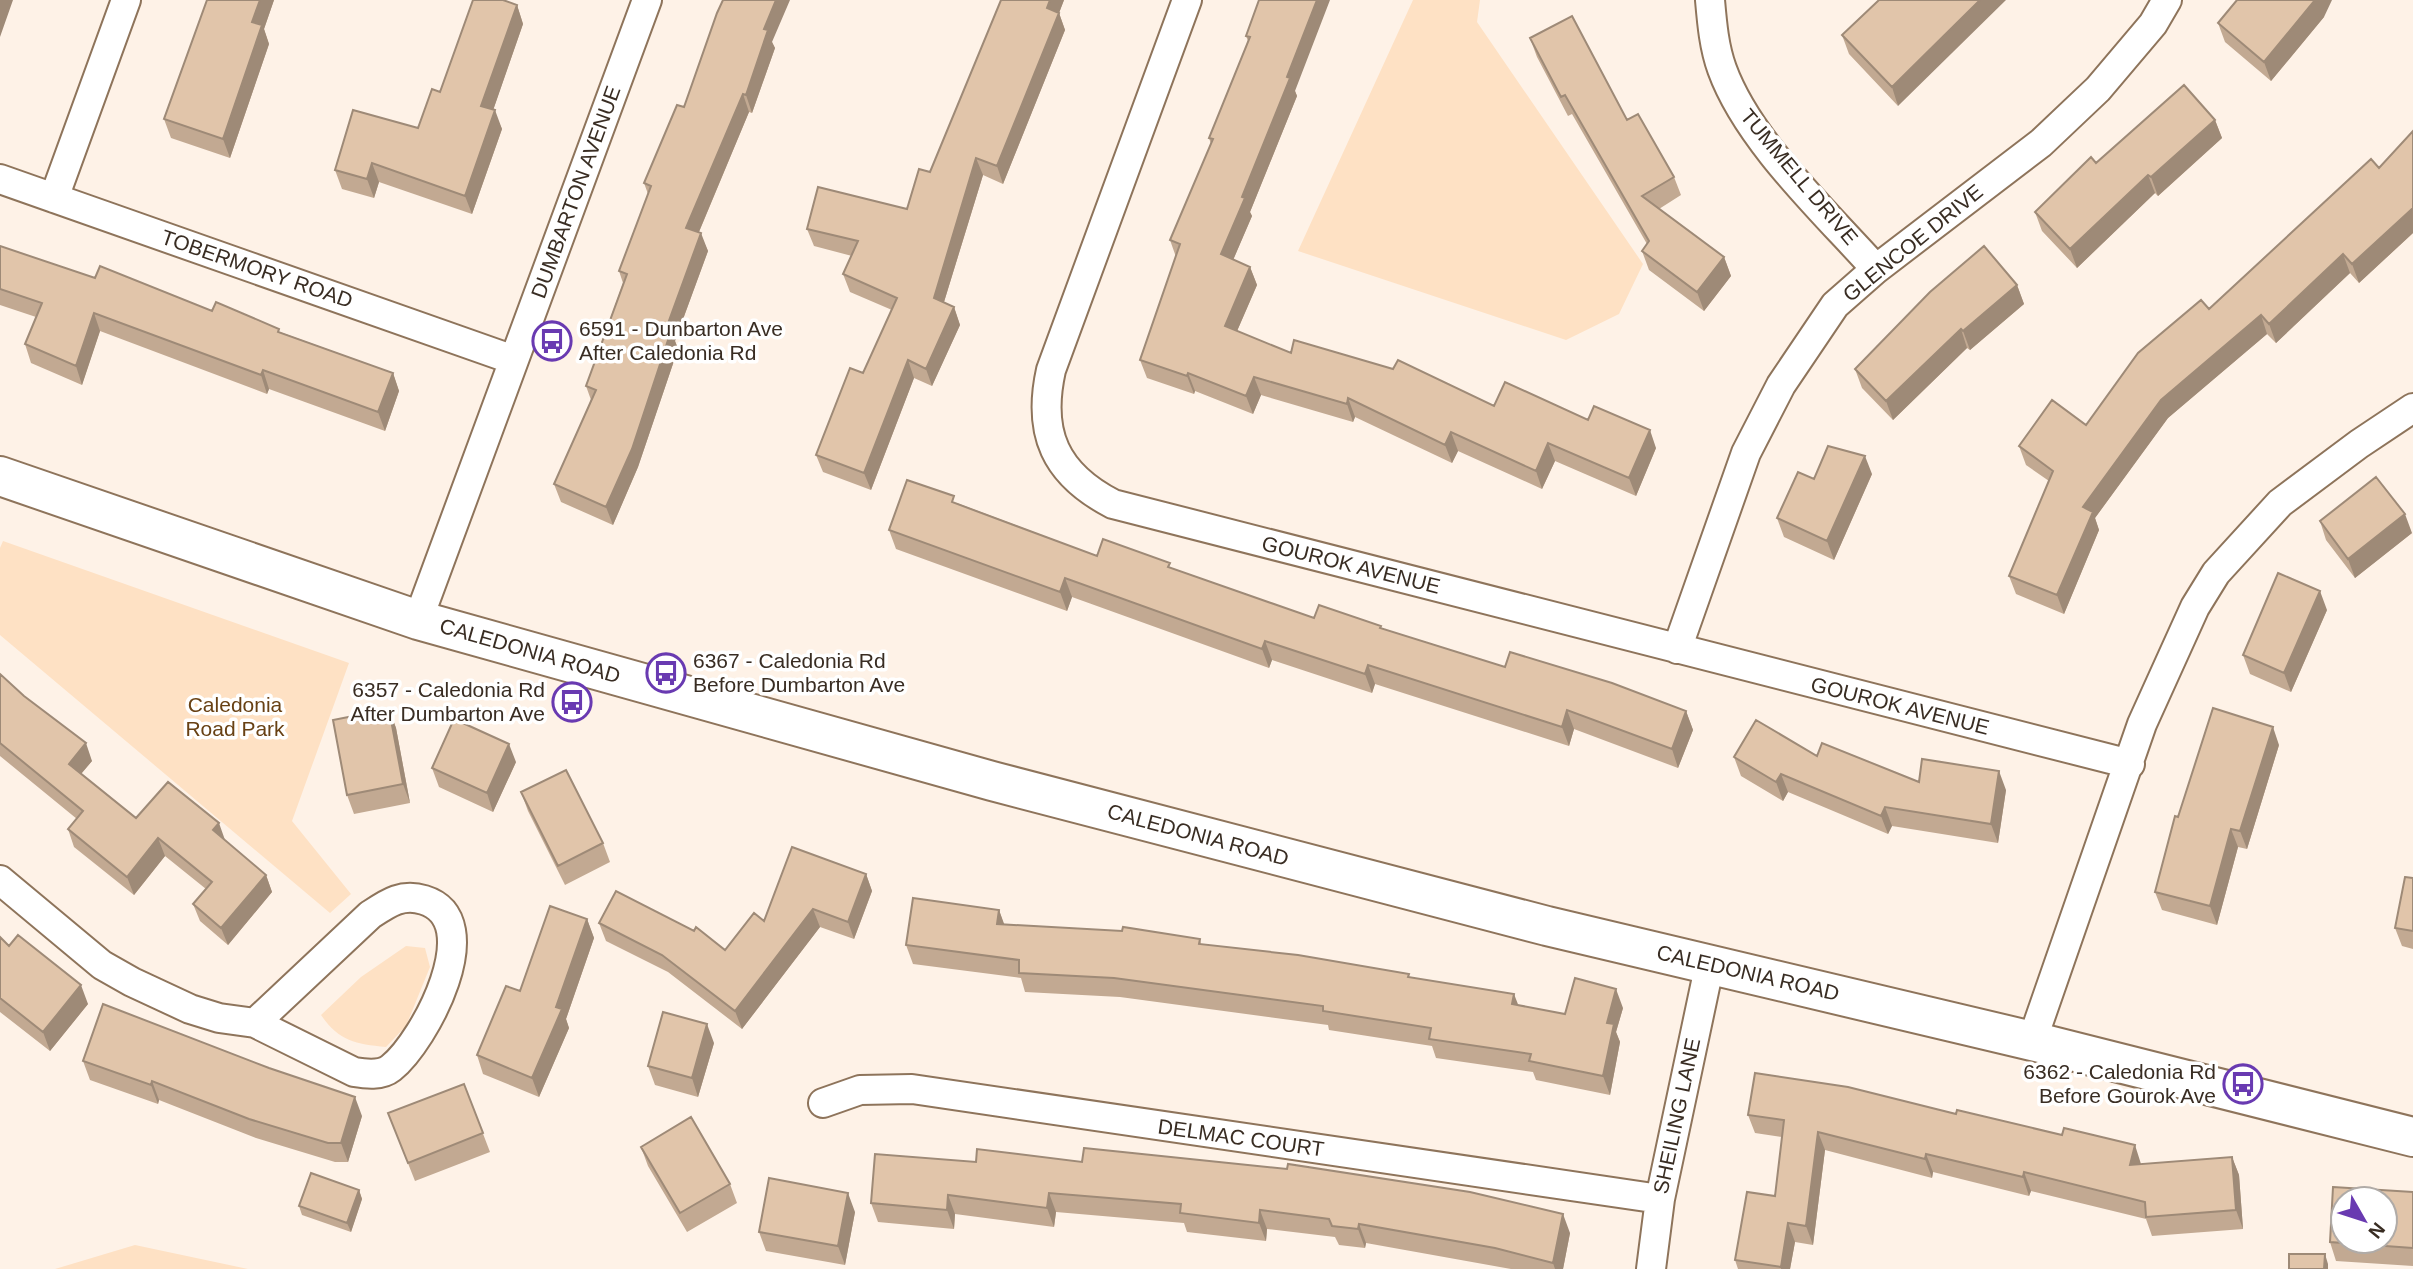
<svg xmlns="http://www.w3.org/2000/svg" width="2413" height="1269" font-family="Helvetica,sans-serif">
<rect width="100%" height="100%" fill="#fef2e7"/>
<path fill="#fee1c4" d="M 1413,0 L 1480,0 L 1477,22 L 1643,264 L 1619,314 L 1566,340 L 1298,251 Z
M 3,541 L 349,663 L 292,821 L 351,894 L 330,913 L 0,635 L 0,548 Z
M 406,946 L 425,948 L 430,967 L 406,1026 L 386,1047 C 355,1044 339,1041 321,1015 L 361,977 Z
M 135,1245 L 248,1269 L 55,1269 Z"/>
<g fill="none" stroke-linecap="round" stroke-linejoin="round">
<g stroke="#8e745b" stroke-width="32">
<path id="street" d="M 1187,0 L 1051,370 C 1037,433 1055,474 1113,504 L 2130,764
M 1710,0 C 1712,23 1714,47 1722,69 C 1748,141 1825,212 1876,269
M 0,179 L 514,360
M 54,198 L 126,0
M 418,620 L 647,0
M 1677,649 L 1746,453 L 1781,385 L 1835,305 L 1876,269 L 2041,143 L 2098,89 L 2153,24 L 2167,0
M 0,880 L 102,965 L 132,982 L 190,1009 L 219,1018 L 255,1023 L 354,1072 C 366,1074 381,1076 391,1068 C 425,1041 489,920 424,900 C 402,893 388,903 370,915 L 255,1023
M 2032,1041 L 2142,724 L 2195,607 L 2216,573 L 2280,503 L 2359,444 L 2413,408
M 823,1103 L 860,1090 L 912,1089 L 1660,1199
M 1651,1269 L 1660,1199 L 1710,963"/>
</g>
<g stroke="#8e745b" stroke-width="42">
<path id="secondary" d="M 0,476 L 418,620 L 992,781 L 1547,926 L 2032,1041 L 2413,1137"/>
</g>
<use href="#street" stroke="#fff" stroke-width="28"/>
<use href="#secondary" stroke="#fff" stroke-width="38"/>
</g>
<path fill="#c2a992" d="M 207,0 L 274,0 L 264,29 L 269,44 L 230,158 L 171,138 L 164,119 Z
M 1001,0 L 1064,0 L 1059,13 L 1065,30 L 1003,184 L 983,175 L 944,302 L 954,307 L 960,325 L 932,386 L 914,378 L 871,490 L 823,472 L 816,455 L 863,373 L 892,310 L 850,292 L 843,274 L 852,256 L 814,246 L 807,229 L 907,209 L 930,172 Z
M 1259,0 L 1297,96 L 1250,212 L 1252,216 L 1233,260 L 1250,267 L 1257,285 L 1237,331 L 1291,353 L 1494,406 L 1588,420 L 1656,448 L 1636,496 L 1555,461 L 1542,489 L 1458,451 L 1452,463 L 1355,417 L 1353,422 L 1261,395 L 1253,414 L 1195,391 L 1194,394 L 1147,378 L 1140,360 L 1176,257 L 1170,240 L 1211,144 L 1209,138 L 1248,41 L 1246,36 Z
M 1879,0 L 1898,106 L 1849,54 L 1842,35 Z
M 517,5 L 523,24 L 493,110 L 502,129 L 472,214 L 379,182 L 374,198 L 342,189 L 335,170 L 418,128 L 440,92 Z
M 2324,17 L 2271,81 L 2225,42 L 2218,23 Z
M 1530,38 L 1627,120 L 1674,177 L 1681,195 L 1659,209 L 1724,257 L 1731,276 L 1704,311 L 1649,270 L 1642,251 L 1647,244 L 1572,114 L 1568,116 L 1537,57 Z
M 772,42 L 775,48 L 752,113 L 749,112 L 699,232 L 708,251 L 675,341 L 678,349 L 638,467 L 613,525 L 561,502 L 554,484 L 591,400 L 586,386 L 623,283 L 619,271 L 648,194 L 644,183 L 684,107 Z
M 2215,120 L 2222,138 L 2158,196 L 2155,193 L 2077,268 L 2042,231 L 2035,212 L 2096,163 Z
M 2413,131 L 2413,233 L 2359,283 L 2350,273 L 2276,343 L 2267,334 L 2168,418 L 2095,518 L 2099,530 L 2064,614 L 2016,594 L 2009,576 L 2049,481 L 2026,465 L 2019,446 L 2086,425 L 2209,309 L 2379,168 Z
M 0,246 L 95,278 L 212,311 L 280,332 L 393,373 L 399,391 L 385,431 L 269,389 L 267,394 L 100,331 L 82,385 L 31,363 L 25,344 L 36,317 L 0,305 Z
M 2017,285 L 2024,304 L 1970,350 L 1967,348 L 1893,420 L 1862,388 L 1855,369 Z
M 1872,474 L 1834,560 L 1784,537 L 1777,518 L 1814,479 Z
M 957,503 L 1097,556 L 1172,568 L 1314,618 L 1382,629 L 1505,667 L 1686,711 L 1693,730 L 1678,768 L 1574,729 L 1569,746 L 1375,684 L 1372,693 L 1272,660 L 1269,668 L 1072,597 L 1067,611 L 896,549 L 889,530 Z
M 2320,521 L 2412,533 L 2355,578 L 2326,540 Z
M 2327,610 L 2291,692 L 2250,674 L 2243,655 Z
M 0,674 L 92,761 L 81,774 L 136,818 L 225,840 L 266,875 L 272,892 L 228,945 L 200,921 L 193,904 L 206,889 L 165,856 L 134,895 L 74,847 L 68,829 L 77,819 L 0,756 Z
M 389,709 L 396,728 L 410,803 L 354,814 L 347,795 Z
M 2279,745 L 2247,849 L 2238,847 L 2217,925 L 2162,910 L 2155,892 L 2178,817 Z
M 1817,756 L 1919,782 L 2006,790 L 1998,843 L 1892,826 L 1888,834 L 1788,792 L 1783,801 L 1741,776 L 1734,757 Z
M 516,762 L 493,812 L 439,787 L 432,768 Z
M 521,792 L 603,843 L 610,862 L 565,885 L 528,811 Z
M 866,874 L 872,891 L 854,939 L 820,927 L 742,1029 L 668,972 L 606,941 L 599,923 L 725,950 L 764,921 Z
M 2413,878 L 2413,949 L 2402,946 L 2395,928 Z
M 999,910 L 1004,925 L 1200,939 L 1201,944 L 1410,977 L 1518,1005 L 1565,1014 L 1623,1008 L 1616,1032 L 1620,1042 L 1610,1095 L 1536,1080 L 1533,1072 L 1436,1058 L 1432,1046 L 1329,1030 L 1328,1025 L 1120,997 L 1025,992 L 1021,978 L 913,964 L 906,945 Z
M 587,919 L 594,938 L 566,1019 L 569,1028 L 539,1097 L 483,1074 L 477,1055 L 520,991 Z
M 0,937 L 9,946 L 88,1004 L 50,1051 L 0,1012 Z
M 714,1043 L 698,1097 L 655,1085 L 648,1066 Z
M 83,1061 L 362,1116 L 348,1162 L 335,1162 L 256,1138 L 159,1100 L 158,1104 L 90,1080 Z
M 464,1084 L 490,1152 L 415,1181 L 388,1113 Z
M 1748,1115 L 2141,1164 L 2232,1157 L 2239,1175 L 2243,1229 L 2152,1236 L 2146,1219 L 2031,1191 L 2029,1196 L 1933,1172 L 1932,1178 L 1825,1150 L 1813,1245 L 1795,1242 L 1790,1269 L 1738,1269 L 1735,1260 L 1775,1196 L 1782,1137 L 1755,1133 Z
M 641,1147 L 730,1184 L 737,1203 L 687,1232 L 648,1166 Z
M 976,1162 L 1082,1162 L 1570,1233 L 1563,1269 L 1511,1269 L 1366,1243 L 1365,1248 L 1339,1245 L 1335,1237 L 1267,1229 L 1266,1241 L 1187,1232 L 1184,1223 L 1056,1212 L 1054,1227 L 955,1214 L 954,1229 L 878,1222 L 871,1203 Z
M 359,1190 L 362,1199 L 351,1232 L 302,1215 L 299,1206 Z
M 2413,1192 L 2413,1266 L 2336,1261 L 2330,1242 Z
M 855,1212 L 845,1265 L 766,1251 L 759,1232 Z"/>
<path fill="#9e8a77" d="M 0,0 L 13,0 L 0,37 Z
M 260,0 L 274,0 L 264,29 L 269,44 L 230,158 L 223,139 L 252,22 Z
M 776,0 L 790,0 L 772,42 L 775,48 L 752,113 L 746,95 L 764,29 Z
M 1050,0 L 1064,0 L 1059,13 L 1065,30 L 1003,184 L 997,166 Z
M 1317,0 L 1330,0 L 1295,91 L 1297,96 L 1250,212 L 1252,216 L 1228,272 L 1221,254 L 1287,77 Z
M 1980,0 L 2006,0 L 1898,106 L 1892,87 Z
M 2315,0 L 2332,0 L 2324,17 L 2271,81 L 2264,62 Z
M 517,5 L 523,24 L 488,125 L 481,106 Z
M 743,94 L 749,112 L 693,246 L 686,228 Z
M 495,110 L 502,129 L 472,214 L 465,196 Z
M 2215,120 L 2222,138 L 2158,196 L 2151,177 Z
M 976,158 L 983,175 L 940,315 L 934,298 Z
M 372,163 L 379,182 L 374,198 L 367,179 Z
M 2148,175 L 2155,193 L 2077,268 L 2070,249 Z
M 2413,208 L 2413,233 L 2359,283 L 2352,264 Z
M 701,233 L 708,251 L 675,341 L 678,349 L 638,467 L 613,525 L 606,507 L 666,329 Z
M 2343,254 L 2350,273 L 2276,343 L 2269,324 Z
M 1724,257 L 1731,276 L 1704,311 L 1697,292 Z
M 1250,267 L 1257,285 L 1231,345 L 1225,326 Z
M 2017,285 L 2024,304 L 1970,350 L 1963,331 Z
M 954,307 L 960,325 L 932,386 L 926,369 Z
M 94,313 L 100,331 L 82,385 L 76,366 Z
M 2261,315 L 2267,334 L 2168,418 L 2095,518 L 2099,530 L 2064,614 L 2057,595 L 2083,507 L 2161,400 Z
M 1961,329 L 1967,348 L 1893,420 L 1886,401 Z
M 908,360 L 914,378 L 871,490 L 864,473 Z
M 263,370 L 269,389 L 267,394 L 261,375 Z
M 393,373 L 399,391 L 385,431 L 378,412 Z
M 1188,373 L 1195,391 L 1194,394 L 1187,376 Z
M 1254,377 L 1261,395 L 1253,414 L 1246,396 Z
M 1348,398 L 1355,417 L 1353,422 L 1347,404 Z
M 1650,430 L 1656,448 L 1636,496 L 1629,478 Z
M 1451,432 L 1458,451 L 1452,463 L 1445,445 Z
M 1548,443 L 1555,461 L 1542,489 L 1536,471 Z
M 1865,456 L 1872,474 L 1834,560 L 1827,541 Z
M 2405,514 L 2412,533 L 2355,578 L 2348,559 Z
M 1065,578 L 1072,597 L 1067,611 L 1060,592 Z
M 2320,591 L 2327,610 L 2291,692 L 2284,673 Z
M 1265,641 L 1272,660 L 1269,668 L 1262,649 Z
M 1368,665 L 1375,684 L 1372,693 L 1365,674 Z
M 389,709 L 396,728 L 410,803 L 403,784 Z
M 1567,710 L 1574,729 L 1569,746 L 1562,727 Z
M 1686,711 L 1693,730 L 1678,768 L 1672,749 Z
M 2273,727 L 2279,745 L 2247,849 L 2240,831 Z
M 86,743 L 92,761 L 75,781 L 69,764 Z
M 509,744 L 516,762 L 493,812 L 487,793 Z
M 1999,771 L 2006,790 L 1998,843 L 1991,824 Z
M 1781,774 L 1788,792 L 1783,801 L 1776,782 Z
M 1885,807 L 1892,826 L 1888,834 L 1881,816 Z
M 219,823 L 225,840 L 219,848 L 213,830 Z
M 2231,829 L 2238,847 L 2217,925 L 2210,906 Z
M 158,838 L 165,856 L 134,895 L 127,877 Z
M 866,874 L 872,891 L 854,939 L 848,922 Z
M 266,875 L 272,892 L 228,945 L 221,928 Z
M 813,909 L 820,927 L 742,1029 L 735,1011 Z
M 999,910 L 1006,929 L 997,924 Z
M 587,919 L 594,938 L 566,1019 L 569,1028 L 539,1097 L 532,1078 Z
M 81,985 L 88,1004 L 50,1051 L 43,1032 Z
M 1616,989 L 1623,1008 L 1616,1032 L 1620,1042 L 1610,1095 L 1603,1076 L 1607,1023 Z
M 1514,994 L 1521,1012 L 1512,1004 Z
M 707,1024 L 714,1043 L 698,1097 L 692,1078 Z
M 152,1081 L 159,1100 L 158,1104 L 151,1085 Z
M 355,1097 L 362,1116 L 348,1162 L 341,1143 Z
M 1818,1132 L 1825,1150 L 1813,1245 L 1806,1226 Z
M 2135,1145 L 2141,1164 L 2130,1165 Z
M 1926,1154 L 1933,1172 L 1932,1178 L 1925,1159 Z
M 2232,1157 L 2239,1175 L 2243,1229 L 2236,1210 Z
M 2024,1172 L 2031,1191 L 2029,1196 L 2023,1177 Z
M 359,1190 L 362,1199 L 351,1232 L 347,1223 Z
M 848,1193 L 855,1212 L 845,1265 L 838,1246 Z
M 1049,1193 L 1056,1212 L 1054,1227 L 1047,1208 Z
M 948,1195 L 955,1214 L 954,1229 L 947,1210 Z
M 1260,1210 L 1267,1229 L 1266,1241 L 1259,1223 Z
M 1563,1214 L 1570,1233 L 1563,1269 L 1555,1269 L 1553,1263 Z
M 1788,1223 L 1795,1242 L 1790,1269 L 1781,1269 L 1781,1267 Z
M 1359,1224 L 1366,1243 L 1365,1248 L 1358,1229 Z
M 2325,1254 L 2328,1264 L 2328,1269 L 2324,1269 Z"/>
<path fill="#e1c5aa" stroke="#9e8a77" stroke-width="2" fill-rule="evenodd" d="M 207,0 L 260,0 L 252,22 L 262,25 L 223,139 L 164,119 Z
M 473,0 L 503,0 L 517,5 L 481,106 L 495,110 L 465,196 L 372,163 L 367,179 L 335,170 L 353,110 L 418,128 L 432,89 L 440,92 Z
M 723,0 L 776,0 L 764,29 L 768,30 L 746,95 L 743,94 L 686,228 L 701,233 L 666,329 L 671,331 L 632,449 L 606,507 L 554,484 L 596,390 L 586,386 L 627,274 L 619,271 L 651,186 L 644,183 L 677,105 L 684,107 L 717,13 Z
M 1001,0 L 1050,0 L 1047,8 L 1059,13 L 997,166 L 976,158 L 934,298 L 954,307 L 926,369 L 908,360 L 864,473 L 816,455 L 850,368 L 863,373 L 897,298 L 843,274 L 858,241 L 807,229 L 818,187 L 907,209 L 919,169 L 930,172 Z
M 1259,0 L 1317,0 L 1287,77 L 1290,78 L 1242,197 L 1245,198 L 1221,254 L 1250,267 L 1225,326 L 1291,353 L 1294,340 L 1393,369 L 1398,360 L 1494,406 L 1505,382 L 1588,420 L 1594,406 L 1650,430 L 1629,478 L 1548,443 L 1536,471 L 1451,432 L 1445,445 L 1348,398 L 1347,404 L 1254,377 L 1246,396 L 1188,373 L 1187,376 L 1140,360 L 1180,244 L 1170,240 L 1213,139 L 1209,138 L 1250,37 L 1246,36 Z
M 1879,0 L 1980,0 L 1892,87 L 1842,35 Z
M 2237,0 L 2315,0 L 2264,62 L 2218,23 Z
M 1572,16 L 1627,120 L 1638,114 L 1674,177 L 1642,196 L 1724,257 L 1697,292 L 1642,251 L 1649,241 L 1565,95 L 1561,97 L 1530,38 Z
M 2184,85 L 2215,120 L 2151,177 L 2148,175 L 2070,249 L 2035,212 L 2091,157 L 2096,163 Z
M 2413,131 L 2413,208 L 2352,264 L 2343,254 L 2269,324 L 2261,315 L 2161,400 L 2083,507 L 2093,512 L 2057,595 L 2009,576 L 2053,471 L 2019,446 L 2052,400 L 2086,425 L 2138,353 L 2201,300 L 2209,309 L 2371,159 L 2379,168 Z
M 0,246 L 95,278 L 100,266 L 212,311 L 216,302 L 279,329 L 278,332 L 393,373 L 378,412 L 263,370 L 261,375 L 94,313 L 76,366 L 25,344 L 42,303 L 0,289 Z
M 1984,246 L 2017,285 L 1963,331 L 1961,329 L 1886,401 L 1855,369 L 1930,292 Z
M 1828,446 L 1865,456 L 1827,541 L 1777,518 L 1798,472 L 1814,479 Z
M 2376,477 L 2405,514 L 2348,559 L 2320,521 Z
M 907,480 L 954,496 L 952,502 L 1097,556 L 1103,539 L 1170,563 L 1168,567 L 1314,618 L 1319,605 L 1381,626 L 1380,628 L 1505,667 L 1510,652 L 1612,683 L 1686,711 L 1672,749 L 1567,710 L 1562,727 L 1368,665 L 1365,674 L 1265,641 L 1262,649 L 1065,578 L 1060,592 L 889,530 Z
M 2278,573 L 2320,591 L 2284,673 L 2243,655 Z
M 0,674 L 24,696 L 86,743 L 69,764 L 136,818 L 168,782 L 219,823 L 213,830 L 266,875 L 221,928 L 193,904 L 212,882 L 158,838 L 127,877 L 68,829 L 83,811 L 0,743 Z
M 2213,708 L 2273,727 L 2240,831 L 2231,829 L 2210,906 L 2155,892 L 2175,816 L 2178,817 Z
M 389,709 L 403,784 L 347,795 L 333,720 Z
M 454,719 L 509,744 L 487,793 L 432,768 Z
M 1756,720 L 1817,756 L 1822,743 L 1919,782 L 1922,759 L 1999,771 L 1991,824 L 1885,807 L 1881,816 L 1781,774 L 1776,782 L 1734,757 Z
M 566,770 L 603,843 L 558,866 L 521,792 Z
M 792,847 L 866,874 L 848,922 L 813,909 L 735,1011 L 662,955 L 599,923 L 616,891 L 694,931 L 696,927 L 725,950 L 754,913 L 764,921 Z
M 2405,877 L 2413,878 L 2413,931 L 2395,928 Z
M 913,898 L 999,910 L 997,924 L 1122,931 L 1123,927 L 1200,939 L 1199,944 L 1298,955 L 1409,974 L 1408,977 L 1514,994 L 1512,1004 L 1565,1014 L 1575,978 L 1616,989 L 1607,1023 L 1614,1024 L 1603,1076 L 1529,1061 L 1531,1054 L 1429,1039 L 1431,1028 L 1323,1011 L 1323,1006 L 1114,978 L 1019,973 L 1019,960 L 906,945 Z
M 550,906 L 587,919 L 556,1007 L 562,1009 L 532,1078 L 477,1055 L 506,986 L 520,991 Z
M 18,935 L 81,985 L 43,1032 L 0,998 L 0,937 L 9,946 Z
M 103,1004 L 269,1068 L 355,1097 L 341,1143 L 328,1143 L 249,1119 L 152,1081 L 151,1085 L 83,1061 Z
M 663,1012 L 707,1024 L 692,1078 L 648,1066 Z
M 1755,1073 L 1848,1087 L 1956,1114 L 1957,1110 L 2062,1135 L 2064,1128 L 2135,1145 L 2130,1165 L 2232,1157 L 2236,1210 L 2146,1217 L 2145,1202 L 2024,1172 L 2023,1177 L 1926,1154 L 1925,1159 L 1818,1132 L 1806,1226 L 1788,1223 L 1781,1267 L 1735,1260 L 1747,1192 L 1775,1196 L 1784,1120 L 1748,1115 Z
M 464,1084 L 483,1133 L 408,1163 L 388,1113 Z
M 691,1117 L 730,1184 L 680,1213 L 641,1147 Z
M 1084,1148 L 1287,1169 L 1288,1164 L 1470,1192 L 1563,1214 L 1553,1263 L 1495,1248 L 1359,1224 L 1358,1229 L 1332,1226 L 1329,1219 L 1260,1210 L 1259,1223 L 1180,1213 L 1181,1204 L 1049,1193 L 1047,1208 L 948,1195 L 947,1210 L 871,1203 L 875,1154 L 976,1162 L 977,1149 L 1082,1162 Z
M 311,1173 L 359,1190 L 347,1223 L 299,1206 Z
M 769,1178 L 848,1193 L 838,1246 L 759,1232 Z
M 2333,1187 L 2413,1192 L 2413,1248 L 2330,1242 ZM 2343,1199 L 2385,1199 L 2385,1241 L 2343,1241 Z
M 2289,1254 L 2325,1254 L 2324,1269 L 2289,1269 Z"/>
<defs>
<g id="bus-ring" transform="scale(2.0125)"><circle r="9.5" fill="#fff" stroke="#693ab1" stroke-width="1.5"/><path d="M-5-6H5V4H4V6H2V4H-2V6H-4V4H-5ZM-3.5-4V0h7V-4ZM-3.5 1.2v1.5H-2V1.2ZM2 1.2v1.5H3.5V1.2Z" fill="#693ab1"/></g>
</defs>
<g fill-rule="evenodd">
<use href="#bus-ring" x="552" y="341"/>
<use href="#bus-ring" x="666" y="673"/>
<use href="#bus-ring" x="572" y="702"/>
<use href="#bus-ring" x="2243" y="1084"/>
</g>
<g text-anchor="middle" stroke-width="7" stroke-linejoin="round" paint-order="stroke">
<g font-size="21" fill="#392d23" stroke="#fff">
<text transform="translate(1799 177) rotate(50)" y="7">TUMMELL DRIVE</text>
<text transform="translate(576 192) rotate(-70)" y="7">DUMBARTON AVENUE</text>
<text transform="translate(1913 243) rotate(-39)" y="7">GLENCOE DRIVE</text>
<text transform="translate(257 269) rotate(19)" y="7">TOBERMORY ROAD</text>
<text transform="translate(1351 565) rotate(14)" y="7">GOUROK AVENUE</text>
<text transform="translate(530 651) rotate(16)" y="7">CALEDONIA ROAD</text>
<text transform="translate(1900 706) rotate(14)" y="7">GOUROK AVENUE</text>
<text transform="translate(1198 835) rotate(15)" y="7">CALEDONIA ROAD</text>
<text transform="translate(1748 973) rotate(13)" y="7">CALEDONIA ROAD</text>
<text transform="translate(1677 1116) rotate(-78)" y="7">SHEILING LANE</text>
<text transform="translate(1241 1138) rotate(8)" y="7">DELMAC COURT</text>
</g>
<g font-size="21" fill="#392d23" stroke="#fff" text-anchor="start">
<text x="579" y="336">6591 - Dunbarton Ave<tspan x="579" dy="24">After Caledonia Rd</tspan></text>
<text x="693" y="668">6367 - Caledonia Rd<tspan x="693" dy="24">Before Dumbarton Ave</tspan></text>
<text x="545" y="697" text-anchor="end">6357 - Caledonia Rd<tspan x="545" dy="24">After Dumbarton Ave</tspan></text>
<text x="2216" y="1079" text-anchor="end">6362 - Caledonia Rd<tspan x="2216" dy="24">Before Gourok Ave</tspan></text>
</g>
<g font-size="21" fill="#684114" stroke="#fff">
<text x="235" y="712">Caledonia<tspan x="235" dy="24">Road Park</tspan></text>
</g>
</g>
<g transform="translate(2364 1220) rotate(129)"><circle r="33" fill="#ffffff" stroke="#b0aba7" stroke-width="2"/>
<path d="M0-5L12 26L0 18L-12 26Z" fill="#693ab1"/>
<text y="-10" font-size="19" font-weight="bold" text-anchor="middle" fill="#392d23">N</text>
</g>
</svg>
